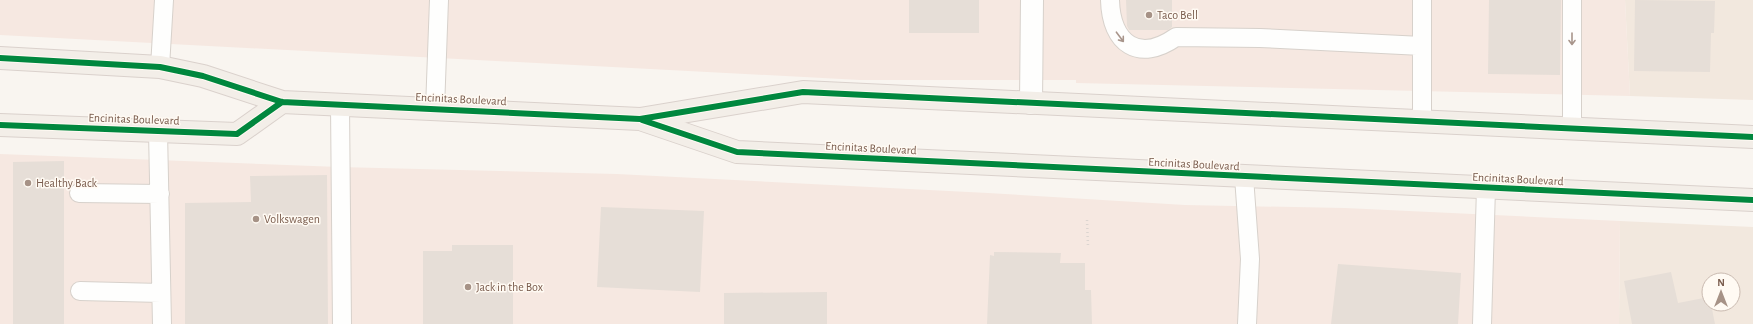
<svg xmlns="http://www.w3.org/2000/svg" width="1753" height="324" font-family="'Alegreya Sans',sans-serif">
<rect width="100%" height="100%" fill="#f9f5f0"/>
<path fill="#f2e8de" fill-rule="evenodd" d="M 1625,0 L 1753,0 L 1753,100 L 1630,96 Z
M 1620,221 L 1753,227 L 1753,324 L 1619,324 ZM 1709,280 L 1733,280 L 1733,304 L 1709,304 Z"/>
<path fill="#f6e8e1" d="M 0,0 L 1625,0 L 1630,96 L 1076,83 L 1076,80 L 860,80 L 0,35 Z
M 0,154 L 339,167 L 617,174 L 988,193 L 1185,205 L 1345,208 L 1620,221 L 1619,324 L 0,324 Z"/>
<path fill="#e6ded7" d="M 909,0 L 979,0 L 979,33 L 909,33 Z
M 1126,0 L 1172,0 L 1172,27 L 1168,30 L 1129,30 L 1127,26 Z
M 1489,0 L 1561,0 L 1560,75 L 1488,74 Z
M 1635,0 L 1715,1 L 1714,33 L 1711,33 L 1710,72 L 1634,71 Z
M 64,161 L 64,324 L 13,324 L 13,162 Z
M 327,175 L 328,324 L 185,324 L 185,203 L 251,202 L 250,176 Z
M 601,207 L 704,211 L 700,292 L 597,287 Z
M 452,245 L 513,245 L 513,324 L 423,324 L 423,251 L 452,251 Z
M 994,252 L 1061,253 L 1060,263 L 1085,263 L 1085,290 L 1091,290 L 1092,324 L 987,324 L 990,255 L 994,256 Z
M 1338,264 L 1461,273 L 1458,324 L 1331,324 Z
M 1671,272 L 1678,303 L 1709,297 L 1709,304 L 1711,304 L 1715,324 L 1632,324 L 1624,281 Z
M 827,292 L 827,324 L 724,324 L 724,293 Z"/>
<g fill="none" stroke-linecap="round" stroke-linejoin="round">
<g stroke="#d7d1cb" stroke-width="20">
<path id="lane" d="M 1110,0 C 1111,44 1139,63 1176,37 L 1260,38 L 1422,46
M 1422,0 L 1422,121
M 160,67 L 164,0
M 340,105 L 342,324
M 435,109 L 439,0
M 1572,128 L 1572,0
M 158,131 L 162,324
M 1244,177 L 1250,259 L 1247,324
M 79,193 L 160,194
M 80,291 L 161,293
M 1482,324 L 1486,188"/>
</g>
<g stroke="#d7d1cb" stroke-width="24">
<path id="street" d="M 1031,103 L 1032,0"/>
</g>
<g stroke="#dad1cc" stroke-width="24">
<path id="primary" d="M 0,58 L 160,67 L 203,76 L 282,102 L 640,119 L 803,92 L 1753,137
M 643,120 L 737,152 L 1753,200
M 0,125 L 237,134 L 282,102"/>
</g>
<path stroke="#dcd5d0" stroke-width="2.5" stroke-dasharray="1 3" stroke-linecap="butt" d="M 1087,220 L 1088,246"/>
<use href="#lane" stroke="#fefefd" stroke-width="18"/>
<use href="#street" stroke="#fefefd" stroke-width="22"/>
<use href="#primary" stroke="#f3eee8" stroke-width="22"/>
<g stroke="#fffaf3" stroke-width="8">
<path id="cycleway" d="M 0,58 L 160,67 L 203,76 L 282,102 L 640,119 L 803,92 L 1753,137
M 642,120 L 737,152 L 1753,200
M 0,125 L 237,134 L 282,102"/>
</g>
<use href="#cycleway" stroke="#00873e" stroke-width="6"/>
</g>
<defs><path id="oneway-shaft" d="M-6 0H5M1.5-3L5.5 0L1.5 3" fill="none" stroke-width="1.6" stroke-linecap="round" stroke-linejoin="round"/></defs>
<g stroke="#a8958b">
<use href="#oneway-shaft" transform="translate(1120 37) rotate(53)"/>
<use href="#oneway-shaft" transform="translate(1572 39) rotate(90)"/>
</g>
<g fill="#a69286" stroke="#fffaf3" stroke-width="1.5">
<circle cx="1149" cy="15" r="4"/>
<circle cx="28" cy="183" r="4"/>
<circle cx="256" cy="219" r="4"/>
<circle cx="468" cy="287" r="4"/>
</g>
<g text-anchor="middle" stroke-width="3" stroke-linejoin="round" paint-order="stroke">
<g font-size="12" fill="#7a5c4d" stroke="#fffaf3" text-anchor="start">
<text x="1157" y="19">Taco Bell</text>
<text x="36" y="187">Healthy Back</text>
<text x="264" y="223">Volkswagen</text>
<text x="476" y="291">Jack in the Box</text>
</g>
<g font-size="12" fill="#7a5c4d" stroke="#fffaf3">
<text transform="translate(461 99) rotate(3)" y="4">Encinitas Boulevard</text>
<text transform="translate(134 119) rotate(2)" y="4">Encinitas Boulevard</text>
<text transform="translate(871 148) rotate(3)" y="4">Encinitas Boulevard</text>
<text transform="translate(1194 164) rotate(3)" y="4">Encinitas Boulevard</text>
<text transform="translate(1518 179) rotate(3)" y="4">Encinitas Boulevard</text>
</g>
</g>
<g transform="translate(1721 292)"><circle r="19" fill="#fffaf3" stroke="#cabbb1"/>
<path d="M0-3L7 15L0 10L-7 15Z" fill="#a69286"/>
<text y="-6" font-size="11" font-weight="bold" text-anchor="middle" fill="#7a5c4d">N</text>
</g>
</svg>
